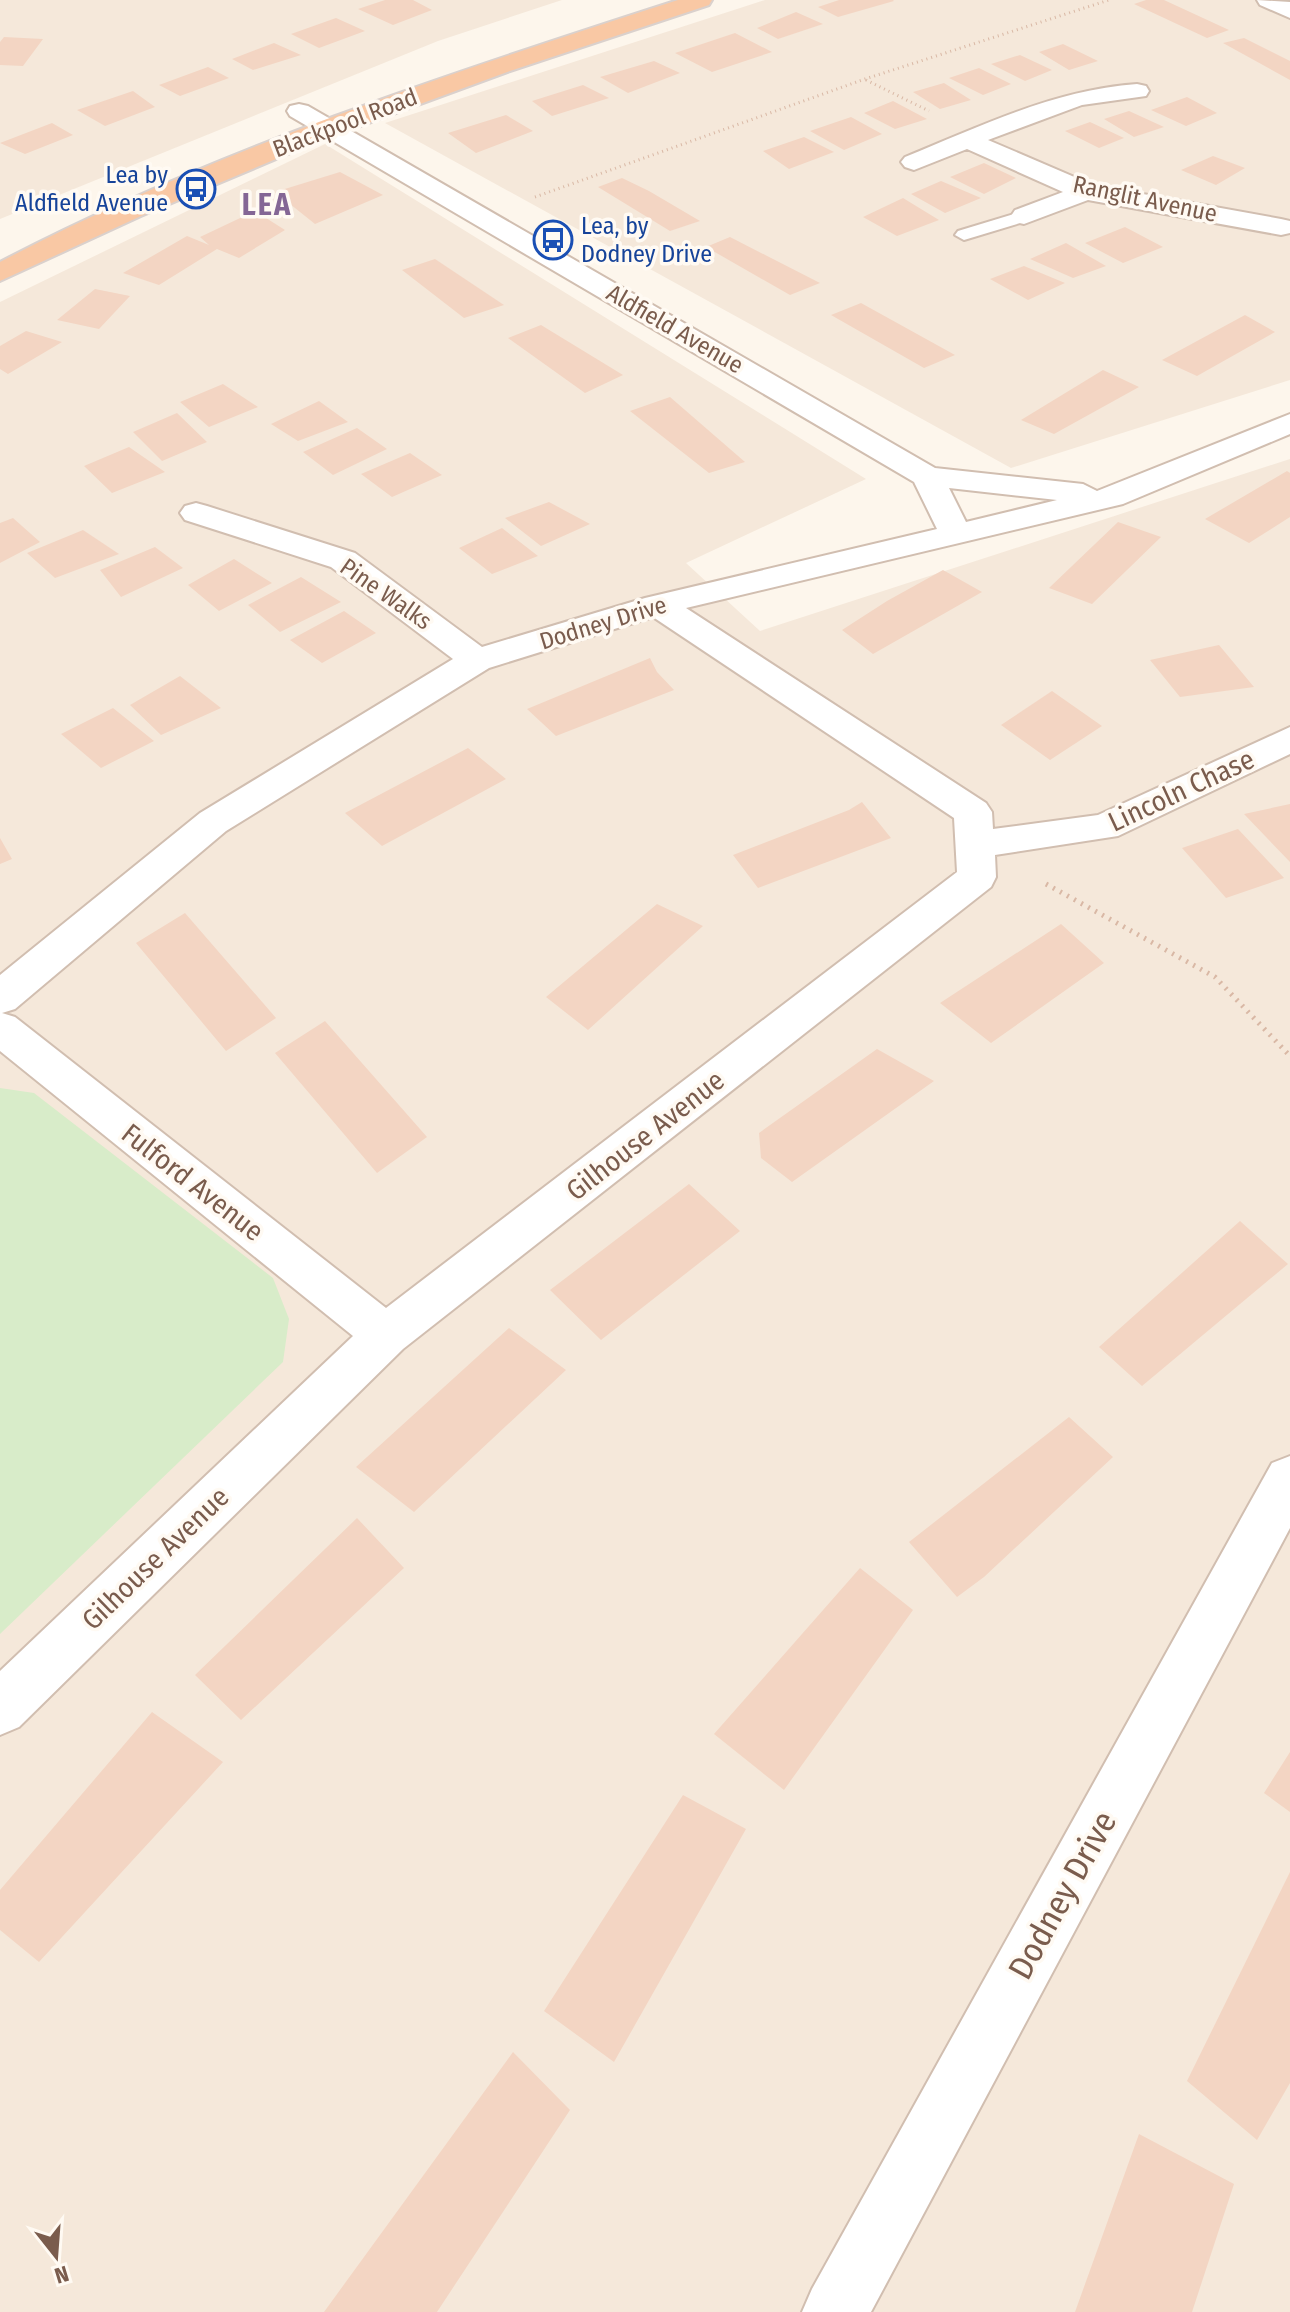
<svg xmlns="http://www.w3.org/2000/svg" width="1290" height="2312" font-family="'Fira Sans Condensed',sans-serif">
<rect width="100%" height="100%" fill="#fdf6ec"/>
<path fill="#f5e8da" d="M 0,0 L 562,0 L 438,41 L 0,219 Z
M 765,0 L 1290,0 L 1290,380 L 1011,468 L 385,123 Z
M 325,144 L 866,479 L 686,563 L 760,631 L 1290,459 L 1290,2312 L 0,2312 L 0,302 Z"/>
<path fill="#d8ecc9" d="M 0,1088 L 34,1093 L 273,1278 L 289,1319 L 283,1362 L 0,1634 Z"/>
<path fill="#f3d5c3" d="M 385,0 L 413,0 L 432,10 L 393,25 L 358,9 Z
M 839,0 L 893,0 L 894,1 L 838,17 L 818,7 Z
M 1146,0 L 1164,0 L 1229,30 L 1207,38 L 1134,4 Z
M 796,12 L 823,24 L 778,39 L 757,28 Z
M 336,18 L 365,31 L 319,48 L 291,34 Z
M 735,33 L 772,52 L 712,72 L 675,53 Z
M 4,37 L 43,39 L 23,66 L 0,65 L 0,42 Z
M 1244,38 L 1290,61 L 1290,80 L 1223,43 Z
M 274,43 L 301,55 L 253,70 L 232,59 Z
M 1063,44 L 1098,61 L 1069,70 L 1039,52 Z
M 1020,55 L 1052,70 L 1025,81 L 991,64 Z
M 654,61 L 680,73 L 628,93 L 600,77 Z
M 208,67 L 229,78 L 180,96 L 159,85 Z
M 979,68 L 1011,84 L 983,95 L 949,78 Z
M 944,83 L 971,100 L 940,109 L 913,92 Z
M 583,85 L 609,98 L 552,116 L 532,101 Z
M 133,91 L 155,107 L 105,126 L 77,110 Z
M 1187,97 L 1217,113 L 1186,126 L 1151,110 Z
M 893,101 L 927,119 L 895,129 L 864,113 Z
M 1129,111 L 1164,127 L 1134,137 L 1104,119 Z
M 506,115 L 533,131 L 476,153 L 448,133 Z
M 851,117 L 882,134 L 844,150 L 810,131 Z
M 1090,122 L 1124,138 L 1099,148 L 1065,131 Z
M 52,123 L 73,135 L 25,154 L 0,143 Z
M 804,137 L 834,152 L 789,169 L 763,151 Z
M 1213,156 L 1245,168 L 1216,185 L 1181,170 Z
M 984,163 L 1016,178 L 984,194 L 950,177 Z
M 340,172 L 383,195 L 315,224 L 275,192 Z
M 622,178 L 649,191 L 700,221 L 670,231 L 598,187 Z
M 941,181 L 981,198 L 945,213 L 911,194 Z
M 903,198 L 939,220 L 897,236 L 863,217 Z
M 255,211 L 285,230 L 239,258 L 217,249 L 159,285 L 123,273 L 187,236 L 209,245 L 200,237 Z
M 1125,227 L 1163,247 L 1123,263 L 1085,243 Z
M 730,237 L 820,283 L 790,295 L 706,247 Z
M 1066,243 L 1106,266 L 1073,278 L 1030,259 Z
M 435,259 L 504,305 L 464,318 L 402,270 Z
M 1024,266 L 1065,283 L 1028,300 L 990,279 Z
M 95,289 L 130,296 L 99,329 L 57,320 Z
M 861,303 L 955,355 L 924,368 L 831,315 Z
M 1245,315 L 1275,332 L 1197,376 L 1162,360 Z
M 541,325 L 623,375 L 585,393 L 508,338 Z
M 26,331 L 62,342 L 8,374 L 0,369 L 0,346 Z
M 1103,370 L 1139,387 L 1054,434 L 1021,420 Z
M 223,384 L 258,407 L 209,427 L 180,402 Z
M 670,397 L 745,462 L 709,473 L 630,411 Z
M 319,401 L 348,422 L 298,441 L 271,424 Z
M 177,413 L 207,442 L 162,461 L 133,432 Z
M 357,428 L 387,449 L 333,475 L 303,452 Z
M 129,447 L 165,472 L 112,493 L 84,466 Z
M 410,453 L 442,475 L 392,497 L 361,474 Z
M 1287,471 L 1290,473 L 1290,517 L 1249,543 L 1205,519 Z
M 549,502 L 590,524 L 541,546 L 505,518 Z
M 13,518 L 40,542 L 0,563 L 0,523 Z
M 1118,522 L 1161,537 L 1092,604 L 1049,588 Z
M 502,528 L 538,556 L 492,574 L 459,548 Z
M 83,530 L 119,554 L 55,578 L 27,553 Z
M 155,547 L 183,568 L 121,597 L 100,570 Z
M 234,559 L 272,583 L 219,611 L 188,585 Z
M 943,570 L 982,592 L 873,654 L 842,630 L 887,601 Z
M 301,577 L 341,602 L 280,632 L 248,605 Z
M 344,611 L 376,633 L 322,663 L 290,640 Z
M 1219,645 L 1254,687 L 1180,697 L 1150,660 Z
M 650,658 L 657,672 L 674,690 L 556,736 L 527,709 Z
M 180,676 L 221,708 L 161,735 L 130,705 Z
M 1052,691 L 1102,726 L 1050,760 L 1001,725 Z
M 113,708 L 154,741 L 101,768 L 61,734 Z
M 468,748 L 506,779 L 382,846 L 345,813 Z
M 862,802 L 891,838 L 758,888 L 733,855 L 849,810 Z
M 1290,804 L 1290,862 L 1244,814 Z
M 1238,829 L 1284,878 L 1226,898 L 1182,848 Z
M 0,838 L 12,859 L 0,864 Z
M 657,904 L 703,926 L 588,1030 L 546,997 Z
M 185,913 L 276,1018 L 226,1051 L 136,943 Z
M 1061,924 L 1104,963 L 991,1043 L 940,1003 Z
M 325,1021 L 427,1137 L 377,1173 L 275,1053 Z
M 877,1049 L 934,1081 L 792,1182 L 761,1158 L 759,1133 Z
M 689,1184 L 740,1231 L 601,1340 L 550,1290 Z
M 1240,1221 L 1288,1264 L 1142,1386 L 1099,1347 Z
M 509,1328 L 566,1370 L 414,1512 L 356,1467 Z
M 1069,1417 L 1113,1457 L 984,1577 L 957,1597 L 909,1542 Z
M 357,1518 L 404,1568 L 241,1720 L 195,1675 Z
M 860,1568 L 913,1610 L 784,1790 L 714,1734 Z
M 152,1712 L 223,1762 L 39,1962 L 0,1930 L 0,1890 Z
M 1290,1752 L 1290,1812 L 1264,1793 Z
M 683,1795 L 746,1829 L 614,2062 L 544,2011 Z
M 1290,1872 L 1290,2083 L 1257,2140 L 1187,2081 Z
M 513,2052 L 570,2110 L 437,2312 L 324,2312 Z
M 1139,2134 L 1234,2184 L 1192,2312 L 1075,2312 Z"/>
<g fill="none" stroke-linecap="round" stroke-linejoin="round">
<g stroke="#d1beb0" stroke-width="4">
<path id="service" d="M 1024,211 L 1032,216 L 1030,220 L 964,240 L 955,235 L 958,231 Z"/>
</g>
<g stroke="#d1beb0" stroke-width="4">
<path id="minor" d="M 1257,0 L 1290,2 L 1290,18 L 1260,5 Z
M 1137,84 L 1146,86 L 1149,91 L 1146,96 L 1082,105 L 988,140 L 1093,185 L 1281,219 L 1290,221 L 1290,233 L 1281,235 L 1088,200 L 1024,224 L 1015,222 L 1011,216 L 1015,210 L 1063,192 L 967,149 L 914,170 L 905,167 L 901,162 L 905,157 C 981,126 1054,90 1137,84 Z
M 299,104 L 308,106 L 935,468 L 1083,484 L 1097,491 L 1290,414 L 1290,434 L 1123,504 L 686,608 L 986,803 L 992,812 L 993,829 L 1098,815 L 1290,727 L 1290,754 L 1118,836 L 995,855 L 996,877 L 991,887 L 403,1349 L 19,1727 L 0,1735 L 0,1671 L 353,1336 L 0,1051 L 0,975 L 200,813 L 453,659 L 331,567 L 185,520 L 180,513 L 185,506 L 196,503 L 207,506 L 355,553 L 482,647 L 645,598 L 937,529 L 914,482 L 290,116 L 287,111 L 290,106 ZM 949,488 L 1057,500 L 966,522 ZM 653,617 L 954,818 L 957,872 L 386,1308 L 15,1017 L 2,1013 L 15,1009 L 226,831 L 489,668 Z
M 1290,1456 L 1290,1528 L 871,2312 L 802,2312 L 812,2289 L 1272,1463 Z"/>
</g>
<g stroke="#dad1cd" stroke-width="4">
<path id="trunk" d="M 678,0 L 712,0 L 709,5 L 510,71 L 314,143 L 141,216 L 0,281 L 0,262 C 212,151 451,73 678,0 Z"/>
</g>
<path stroke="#d9b8a5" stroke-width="3" stroke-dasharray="1 4" stroke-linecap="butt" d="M 866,80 L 929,111
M 535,197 L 865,79 L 1109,0"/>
<path stroke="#d9b8a5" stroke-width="5" stroke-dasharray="2 6" stroke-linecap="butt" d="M 1046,884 L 1215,977 L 1290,1056"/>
<use href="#service" fill="#fff" fill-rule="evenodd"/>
<use href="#minor" fill="#fff" fill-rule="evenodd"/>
<use href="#trunk" fill="#f9c8a4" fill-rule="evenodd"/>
</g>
<defs>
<g id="bus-ring" transform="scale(2)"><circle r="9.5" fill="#fffaf3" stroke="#1a4fb4" stroke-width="1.5"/><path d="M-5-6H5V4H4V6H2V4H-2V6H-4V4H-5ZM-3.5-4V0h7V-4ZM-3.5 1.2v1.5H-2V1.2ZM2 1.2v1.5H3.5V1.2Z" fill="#1a4fb4"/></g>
</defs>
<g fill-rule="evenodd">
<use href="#bus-ring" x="196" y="189"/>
<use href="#bus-ring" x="553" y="240"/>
</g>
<g text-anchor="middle" stroke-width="7" stroke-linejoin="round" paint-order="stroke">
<g font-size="24" fill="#7a5c4d" stroke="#fffaf3">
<text transform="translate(345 123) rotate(-21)" y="8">Blackpool Road</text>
<text transform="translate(1145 199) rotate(12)" y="8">Ranglit Avenue</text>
<text transform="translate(675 329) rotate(30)" y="8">Aldfield Avenue</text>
<text transform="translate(386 594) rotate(35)" y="8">Pine Walks</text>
<text transform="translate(603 623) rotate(-17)" y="8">Dodney Drive</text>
</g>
<g font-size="24" fill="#164399" stroke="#fffaf3" text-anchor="end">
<text x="168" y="183">Lea by<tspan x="168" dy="28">Aldfield Avenue</tspan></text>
<text x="581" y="234" text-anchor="start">Lea, by<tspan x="581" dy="28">Dodney Drive</tspan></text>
</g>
<g font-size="28" fill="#7a5c4d" stroke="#fffaf3">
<text transform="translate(1181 790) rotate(-25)" y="10">Lincoln Chase</text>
<text transform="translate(645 1135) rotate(-38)" y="10">Gilhouse Avenue</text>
<text transform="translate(193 1182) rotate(38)" y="10">Fulford Avenue</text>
<text transform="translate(155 1558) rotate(-44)" y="10">Gilhouse Avenue</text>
</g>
<g font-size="30" font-weight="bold" letter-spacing="2" fill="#846695" stroke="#fffaf3">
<text x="267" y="215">LEA</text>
</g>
<g font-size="34" fill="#7a5c4d" stroke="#fffaf3">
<text transform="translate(1062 1895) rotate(-61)" y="12">Dodney Drive</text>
</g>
</g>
<g transform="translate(56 2256) rotate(163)" stroke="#fffaf3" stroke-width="6" paint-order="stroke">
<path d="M0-6L14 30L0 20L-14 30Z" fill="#7a5c4d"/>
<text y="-12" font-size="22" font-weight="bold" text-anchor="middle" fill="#7a5c4d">N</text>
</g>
</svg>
